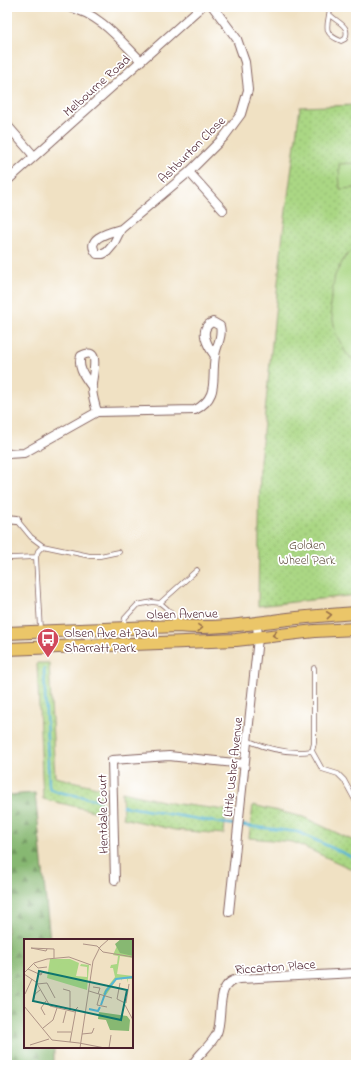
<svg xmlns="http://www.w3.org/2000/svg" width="363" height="1072" font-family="'Indie Flower',sans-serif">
<defs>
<pattern id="green-dots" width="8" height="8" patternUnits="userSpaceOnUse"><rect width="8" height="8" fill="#aad784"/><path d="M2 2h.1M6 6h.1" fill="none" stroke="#94b872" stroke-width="1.8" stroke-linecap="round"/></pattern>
<pattern id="forest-firs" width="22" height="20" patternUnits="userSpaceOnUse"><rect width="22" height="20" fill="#87b872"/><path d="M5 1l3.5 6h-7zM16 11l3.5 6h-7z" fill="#70955e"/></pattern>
</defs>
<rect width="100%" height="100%" fill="#fff"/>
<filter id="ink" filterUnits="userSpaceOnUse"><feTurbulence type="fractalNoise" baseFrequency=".025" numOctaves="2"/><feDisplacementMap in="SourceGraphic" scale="8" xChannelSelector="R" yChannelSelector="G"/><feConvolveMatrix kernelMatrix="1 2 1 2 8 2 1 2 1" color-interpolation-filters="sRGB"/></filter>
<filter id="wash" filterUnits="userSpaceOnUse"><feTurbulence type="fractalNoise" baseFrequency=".012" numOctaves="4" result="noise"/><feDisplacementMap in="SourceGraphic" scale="16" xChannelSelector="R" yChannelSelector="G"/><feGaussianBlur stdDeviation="0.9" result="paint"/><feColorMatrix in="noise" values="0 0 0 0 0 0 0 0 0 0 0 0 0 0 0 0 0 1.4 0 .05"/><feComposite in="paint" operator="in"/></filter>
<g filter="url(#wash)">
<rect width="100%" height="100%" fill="#f0e1c3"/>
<path fill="url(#green-dots)" stroke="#7a7b58" d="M 356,105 L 356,595 L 258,606 L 260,462 L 283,233 L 300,107 Z
M 37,663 L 49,663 L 55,777 L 101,788 L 102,813 L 43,799 Z
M 122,792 L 171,803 L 226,810 L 224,834 L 175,830 L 123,818 Z
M 253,805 L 303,817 L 356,842 L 356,871 L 293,842 L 249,838 Z"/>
<path fill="url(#forest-firs)" stroke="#686c4e" d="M 35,793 L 50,940 L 25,940 L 25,1047 L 54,1047 L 54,1065 L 7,1065 L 7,795 Z"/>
<path fill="#aad784" stroke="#7a7b58" d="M 356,163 L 356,188 L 340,189 L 339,164 Z
M 356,247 L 356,362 L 346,353 L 336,334 L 330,305 L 335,275 L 345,257 Z"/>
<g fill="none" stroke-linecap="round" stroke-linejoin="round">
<path stroke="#59b6d7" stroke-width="2.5" d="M 44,669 L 49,786 L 50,789 L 58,792 L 99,800
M 123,806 L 221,823 L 298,832 L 356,859"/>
</g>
</g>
<g filter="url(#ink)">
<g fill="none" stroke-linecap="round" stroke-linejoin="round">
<g stroke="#846360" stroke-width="5.5">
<path id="lane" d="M 330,15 C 338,23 351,26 345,39 L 341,41 C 320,33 329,24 330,7
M 17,520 L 31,537 L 43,546
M 36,557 L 38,551 L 43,546 L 90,556 L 100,556 L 119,552
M 11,558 L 36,557 L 40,629
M 176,624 C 173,614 168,609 160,603 L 197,570
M 123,626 L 125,618 L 137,605 L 152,602 L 160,603
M 247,740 C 267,749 290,754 312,751 L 314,743 L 314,668
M 312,751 L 322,769 L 338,774 L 344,780 L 356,802"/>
</g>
<g stroke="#846360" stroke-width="10">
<path id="street" d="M 69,7 C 100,14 119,39 141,61
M 7,125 L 34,156
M 189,172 L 223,210
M 7,181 L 201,7
M 121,229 C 111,232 83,238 97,254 L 103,254 L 107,252 L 113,245 L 121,229 L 189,172 L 224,137 L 241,114 L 248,90 L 245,62 L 237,39 L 213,7
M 92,387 C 85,377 77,368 81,356 C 103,344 91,378 92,387 C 92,396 95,404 97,412
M 7,454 L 24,453 L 97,412 L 195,410 C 220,397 211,379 215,356 C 216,346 223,337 220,326 L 213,322 C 197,328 208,347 215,356
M 7,519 L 17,520
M 115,880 L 112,760 L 169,756 L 244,764
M 229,912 L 258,638 L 257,624
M 192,1065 C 199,1053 211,1046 217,1033 C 224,1016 214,982 239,979 L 356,973"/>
</g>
<g stroke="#846360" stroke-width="14">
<path id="primary" d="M 7,633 L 177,626 C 209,629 241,625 273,621 C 300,617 328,615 356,613
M 7,649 L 236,640 L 315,631 L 356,629"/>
</g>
<use href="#lane" stroke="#fff" stroke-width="4"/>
<use href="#street" stroke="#fff" stroke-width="8"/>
<use href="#primary" stroke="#ebc669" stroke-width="12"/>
</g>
<defs><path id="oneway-chevron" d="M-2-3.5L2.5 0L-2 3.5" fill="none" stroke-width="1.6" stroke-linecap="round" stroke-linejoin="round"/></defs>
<g stroke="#9a724a">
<use href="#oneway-chevron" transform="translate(329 615) rotate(-6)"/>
<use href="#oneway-chevron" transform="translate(200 628) rotate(-2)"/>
<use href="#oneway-chevron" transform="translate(275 635) rotate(173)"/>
</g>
</g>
<defs>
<g id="bus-pin" transform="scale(1.15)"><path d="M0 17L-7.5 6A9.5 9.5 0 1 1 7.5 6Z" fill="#d1495b" stroke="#fff"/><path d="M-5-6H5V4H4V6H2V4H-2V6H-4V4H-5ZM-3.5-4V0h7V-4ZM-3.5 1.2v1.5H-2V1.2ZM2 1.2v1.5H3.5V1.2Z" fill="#fff"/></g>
</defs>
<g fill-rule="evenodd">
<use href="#bus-pin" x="48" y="639"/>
</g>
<g text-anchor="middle" stroke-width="3.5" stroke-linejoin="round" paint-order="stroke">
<g font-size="13" fill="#4a1f2b" stroke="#fff">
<text transform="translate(96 85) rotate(-42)" y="5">Melbourne Road</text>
<text transform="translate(191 149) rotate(-45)" y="5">Ashburton Close</text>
<text transform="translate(182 613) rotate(-1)" y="5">Olsen Avenue</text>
<text transform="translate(232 767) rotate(-84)" y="5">Little Usher Avenue</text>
<text transform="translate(102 814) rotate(-91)" y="5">Hentdale Court</text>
<text transform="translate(275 966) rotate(-4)" y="5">Riccarton Place</text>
</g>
<g font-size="13" fill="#675646" stroke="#fff">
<text x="307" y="549">Golden<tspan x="307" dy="15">Wheel Park</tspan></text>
</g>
<g font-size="13" fill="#4a1f2b" stroke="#fff" text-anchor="start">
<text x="64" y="637">Olsen Ave at Paul<tspan x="64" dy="15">Sharratt Park</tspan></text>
</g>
</g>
<g transform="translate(24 939)">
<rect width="109" height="109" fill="#f0e1c3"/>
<path d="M 96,0 L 109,0 L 109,19 L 96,17 L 93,35 L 109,37 L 109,40 L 104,40 L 104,44 L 103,40 L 98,39 L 97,42 L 97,39 L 93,40 L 82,56 L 79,55 L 81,51 L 91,38 L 89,29 L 86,29 L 87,26 L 93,25 L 94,17 L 89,16 ZM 26,20 L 46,20 L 55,24 L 52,37 L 63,38 L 63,28 L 56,27 L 57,25 L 65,26 L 63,51 L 23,39 Z" fill="#aad784"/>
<path d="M 97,0 L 109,0 L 109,17 L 96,14 L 91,5 ZM 75,73 L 103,77 L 106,81 L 105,92 L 86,91 L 82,81 L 74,80 Z" fill="#87b872"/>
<path d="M33 32a8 8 0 1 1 16 0a8 8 0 1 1-16 0Z" fill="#aad784"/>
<path fill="none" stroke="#59b6d7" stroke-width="2" d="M 77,66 L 82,52 L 92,40 L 109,38M 65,70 L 74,72 L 76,68"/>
<path fill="none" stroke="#ae9386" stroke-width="1" d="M 59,5 L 73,7 L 79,13 L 109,18M 23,10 L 22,12 L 7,9 L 30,10 L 30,19M 9,24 L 14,29 L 23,28M 4,30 L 17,36 L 18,34 L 16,35M 0,34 L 10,24 L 23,20 L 45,18 L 67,26M 0,35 L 12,43 L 26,67 L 51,73M 96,44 L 93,60 L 101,64M 13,45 L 23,44 L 31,59M 69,48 L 76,49 L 74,55M 39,50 L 46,52 L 46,72M 65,52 L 88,59M 1,55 L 8,40M 76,55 L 73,66 L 83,68M 9,63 L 11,55 L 16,51M 102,64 L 105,45M 101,66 L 109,81M 0,67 L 28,101 L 55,104M 21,76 L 17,69 L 22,62M 39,84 L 42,72M 19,89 L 29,81 L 33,69M 33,93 L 47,93M 58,95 L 68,94 L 70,89M 46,103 L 52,70 L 54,68M 55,104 L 81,109M 6,106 L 25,100M 56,109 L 69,22 L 76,8 L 85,0M 85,109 L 87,96"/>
<path fill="#0f766e" fill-opacity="0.15" stroke="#0f766e" stroke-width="2" d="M 15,32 L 103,51 L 97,81 L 9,62 Z"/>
<rect width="109" height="109" fill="none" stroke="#4a1f2b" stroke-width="2"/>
</g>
<rect width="363" height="1072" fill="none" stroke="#fff" stroke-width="24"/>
</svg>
